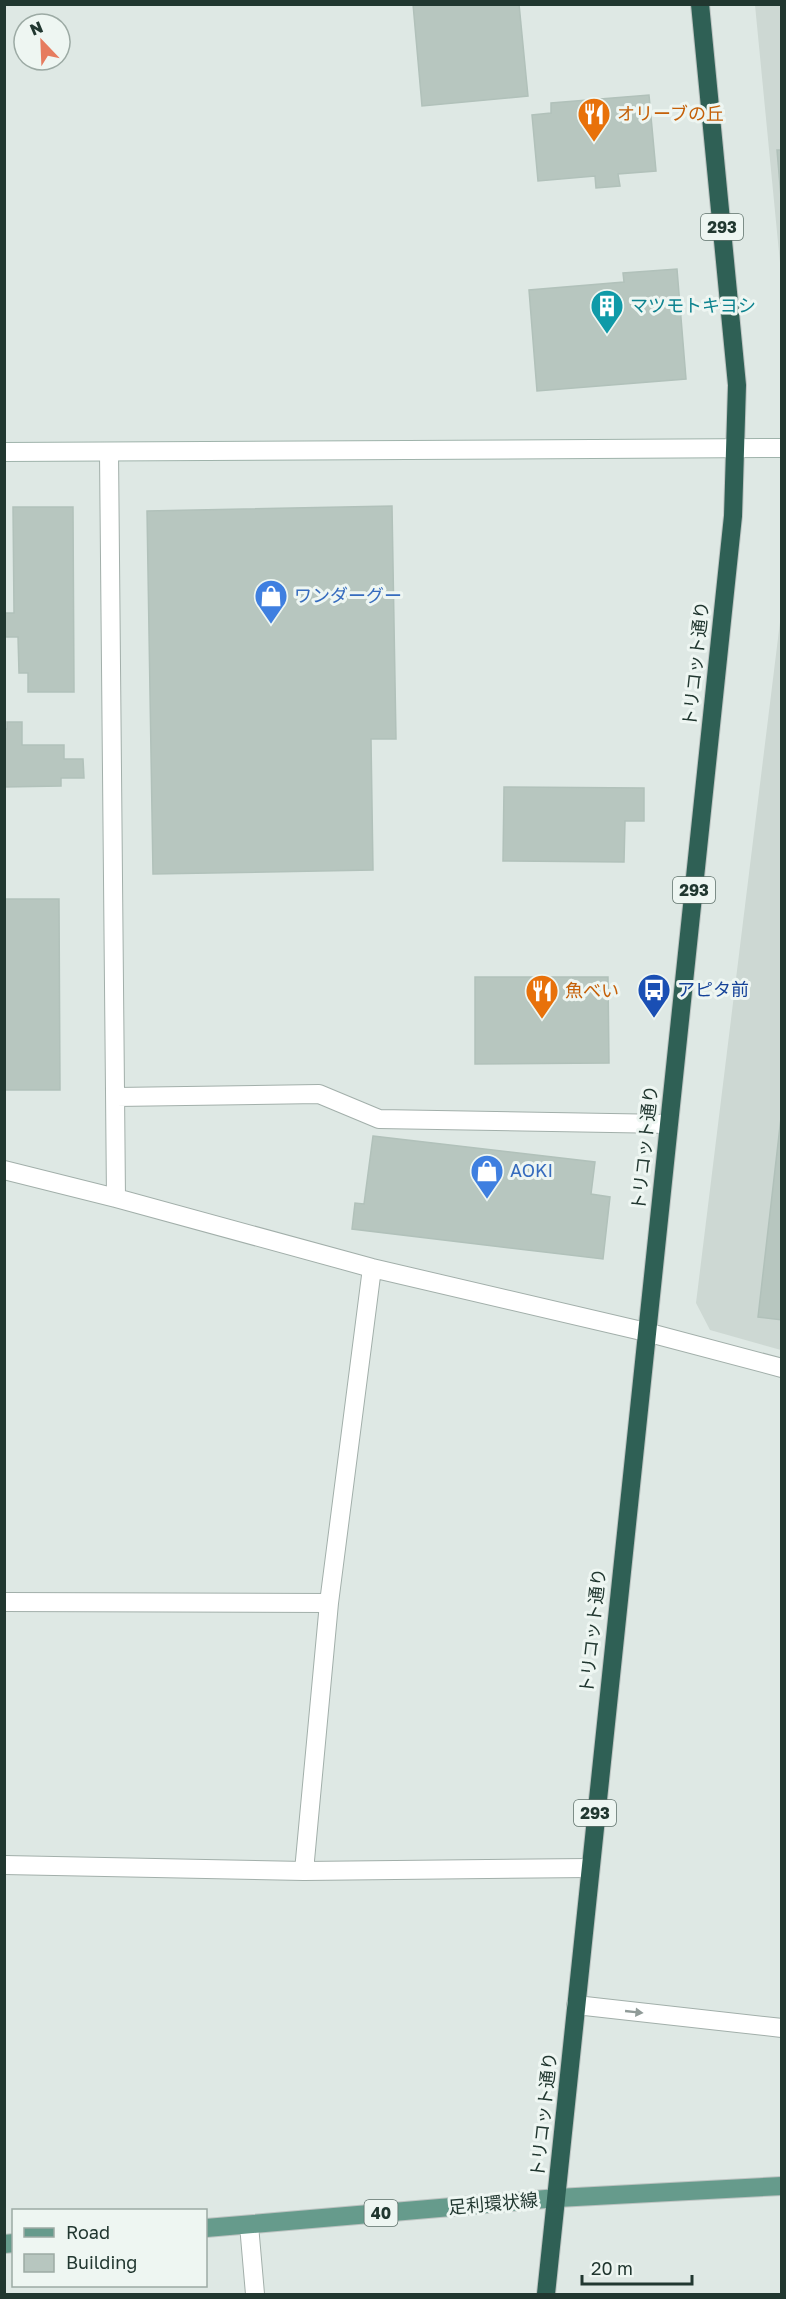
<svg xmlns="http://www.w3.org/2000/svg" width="786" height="2299" font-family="'Golos Text','Noto Sans JP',sans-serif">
<rect width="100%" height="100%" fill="#dee8e4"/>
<path fill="#cdd8d3" d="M 755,5 L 781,5 L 781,273 Z
M 781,614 L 781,1350 L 710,1330 L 696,1303 Z"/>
<path fill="#b7c6bf" stroke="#b1c1ba" stroke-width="1.5" d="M 413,4 L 519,4 L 528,96 L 422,106 Z
M 649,95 L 656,171 L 618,174 L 620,186 L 596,188 L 595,176 L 538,181 L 532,115 L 551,113 L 551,103 Z
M 777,150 L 782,150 L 782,209 Z
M 677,269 L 686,379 L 537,391 L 529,290 L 624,282 L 623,273 Z
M 392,506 L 396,739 L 371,739 L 373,870 L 153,874 L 147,511 Z
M 13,507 L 73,507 L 74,692 L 28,692 L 28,673 L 19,673 L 18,637 L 4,637 L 4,613 L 14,613 Z
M 7,722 L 22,722 L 22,745 L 64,745 L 64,759 L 83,759 L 84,778 L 61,778 L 61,786 L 4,787 L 4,729 L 7,729 Z
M 504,787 L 644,788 L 644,821 L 625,821 L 624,862 L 503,861 Z
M 4,899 L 59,899 L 60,1090 L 4,1090 Z
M 475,977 L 608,977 L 609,1063 L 475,1064 Z
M 782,1109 L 782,1320 L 758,1317 Z
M 373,1136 L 595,1162 L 591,1194 L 610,1197 L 603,1259 L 352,1229 L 355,1203 L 364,1204 Z"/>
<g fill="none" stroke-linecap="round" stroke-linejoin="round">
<g stroke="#a2afaa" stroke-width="20">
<path id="street" d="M 109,452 L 116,1198
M 116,1097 L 319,1094 L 379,1119 L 669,1124
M 4,1170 L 116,1198 L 372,1268 L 646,1332 L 782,1368
M 4,1602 L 329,1603
M 4,1865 L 304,1871 L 589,1868
M 304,1871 L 329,1603 L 372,1268
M 576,2005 L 782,2028
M 249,2225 L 255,2294"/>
</g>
<g stroke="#9fb3ab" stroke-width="20">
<path id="secondary" d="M 4,452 L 782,448"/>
</g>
<g stroke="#bcc3c1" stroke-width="20">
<path id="primary" d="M 206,2228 L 557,2198 L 782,2186
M 4,2244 L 14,2243"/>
</g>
<g stroke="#bcc3c1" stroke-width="20">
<path id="highway" d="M 546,2294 L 733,516 L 737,385 L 700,4"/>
</g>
<use href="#street" stroke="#fff" stroke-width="18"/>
<use href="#secondary" stroke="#fff" stroke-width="18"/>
<use href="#primary" stroke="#669b8c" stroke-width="18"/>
<use href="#highway" stroke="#2f6055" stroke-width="18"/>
</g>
<defs><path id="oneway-solid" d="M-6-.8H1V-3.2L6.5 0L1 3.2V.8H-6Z" transform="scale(1.5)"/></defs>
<use fill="#909b98" href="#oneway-solid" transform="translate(634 2012) rotate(6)"/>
<defs>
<g id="restaurant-pin" transform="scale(1.725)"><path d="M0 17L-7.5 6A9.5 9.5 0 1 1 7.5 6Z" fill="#e8710a" stroke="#eef6f2"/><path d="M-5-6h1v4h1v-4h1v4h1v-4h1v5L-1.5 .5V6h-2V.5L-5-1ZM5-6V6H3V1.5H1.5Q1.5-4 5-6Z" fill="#fff"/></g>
<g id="building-pin" transform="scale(1.725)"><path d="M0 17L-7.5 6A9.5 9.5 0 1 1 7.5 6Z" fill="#0f9aa8" stroke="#eef6f2"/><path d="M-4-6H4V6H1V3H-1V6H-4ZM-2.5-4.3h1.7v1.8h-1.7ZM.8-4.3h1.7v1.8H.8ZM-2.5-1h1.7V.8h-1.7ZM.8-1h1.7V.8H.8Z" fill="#fff"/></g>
<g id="shop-pin" transform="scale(1.725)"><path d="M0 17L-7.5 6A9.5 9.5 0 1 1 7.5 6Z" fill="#3f7fe0" stroke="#eef6f2"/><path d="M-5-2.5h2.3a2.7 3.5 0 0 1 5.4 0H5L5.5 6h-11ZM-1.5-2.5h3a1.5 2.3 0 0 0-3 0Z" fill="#fff"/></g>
<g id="bus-pin" transform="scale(1.725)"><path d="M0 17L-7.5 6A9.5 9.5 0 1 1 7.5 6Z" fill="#1a4fb4" stroke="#eef6f2"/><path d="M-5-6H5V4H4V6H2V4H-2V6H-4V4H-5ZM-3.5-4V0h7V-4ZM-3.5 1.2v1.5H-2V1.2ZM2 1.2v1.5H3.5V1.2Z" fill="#fff"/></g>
</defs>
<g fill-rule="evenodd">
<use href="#restaurant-pin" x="594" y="114"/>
<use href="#building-pin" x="607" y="306"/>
<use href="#shop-pin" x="271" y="596"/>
<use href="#bus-pin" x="654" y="990"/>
<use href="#restaurant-pin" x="542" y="991"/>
<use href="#shop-pin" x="487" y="1171"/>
</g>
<g text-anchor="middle" stroke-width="6" stroke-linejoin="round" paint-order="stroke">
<g fill="#eef6f2" stroke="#5e706a" stroke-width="1.5">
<rect x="701" y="214" width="42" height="26" rx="4.5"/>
<rect x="673" y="877" width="42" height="26" rx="4.5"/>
<rect x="574" y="1800" width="42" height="26" rx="4.5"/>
<rect x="364.5" y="2200" width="33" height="26" rx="4.5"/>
</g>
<g font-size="16" font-weight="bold" fill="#213730">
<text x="722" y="233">293</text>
<text x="694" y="896">293</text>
<text x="595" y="1819">293</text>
<text x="381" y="2219">40</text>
</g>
<g font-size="18" fill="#c56008" stroke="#eef6f2" text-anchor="start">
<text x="617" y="120">オリーブの丘</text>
<text x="565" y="997">魚べい</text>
</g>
<g font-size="18" fill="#0d838f" stroke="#eef6f2" text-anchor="start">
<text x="630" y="312">マツモトキヨシ</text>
</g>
<g font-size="18" fill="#366cbe" stroke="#eef6f2" text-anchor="start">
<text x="294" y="602">ワンダーグー</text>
<text x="510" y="1177">AOKI</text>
</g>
<g font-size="18" fill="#213730" stroke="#eef6f2">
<text transform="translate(696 664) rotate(-84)" y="6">トリコット通り</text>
<text transform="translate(645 1148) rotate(-84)" y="6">トリコット通り</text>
<text transform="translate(593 1631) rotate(-84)" y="6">トリコット通り</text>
<text transform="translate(544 2115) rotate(-84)" y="6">トリコット通り</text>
<text transform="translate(493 2204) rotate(-5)" y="6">足利環状線</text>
</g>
<g font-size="18" fill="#164399" stroke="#eef6f2" text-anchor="start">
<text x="677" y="996">アピタ前</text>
</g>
</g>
<rect width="786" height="2299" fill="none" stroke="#213730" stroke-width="12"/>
<rect x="12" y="2209" width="195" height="78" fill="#eef6f2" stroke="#9caaa4" stroke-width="1.5"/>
<rect x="24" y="2228" width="30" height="9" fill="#669b8c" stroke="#9caaa4" stroke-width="1.5"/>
<text x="66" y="2239" font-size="18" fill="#213730">Road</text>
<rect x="24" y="2254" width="30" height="18" fill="#b7c6bf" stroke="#9caaa4" stroke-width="1.5"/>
<text x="66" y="2269" font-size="18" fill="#213730">Building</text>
<g transform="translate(42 42) rotate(337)"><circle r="28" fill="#eef6f2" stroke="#9caaa4" stroke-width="1.5"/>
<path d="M0-4.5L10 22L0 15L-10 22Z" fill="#e67c5f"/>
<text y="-9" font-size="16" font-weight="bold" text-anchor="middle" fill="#213730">N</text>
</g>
<path d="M582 2275v9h110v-9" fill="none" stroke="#213730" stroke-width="3"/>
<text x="591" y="2275" font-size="18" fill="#213730" stroke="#eef6f2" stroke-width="4.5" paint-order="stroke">20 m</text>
</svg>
